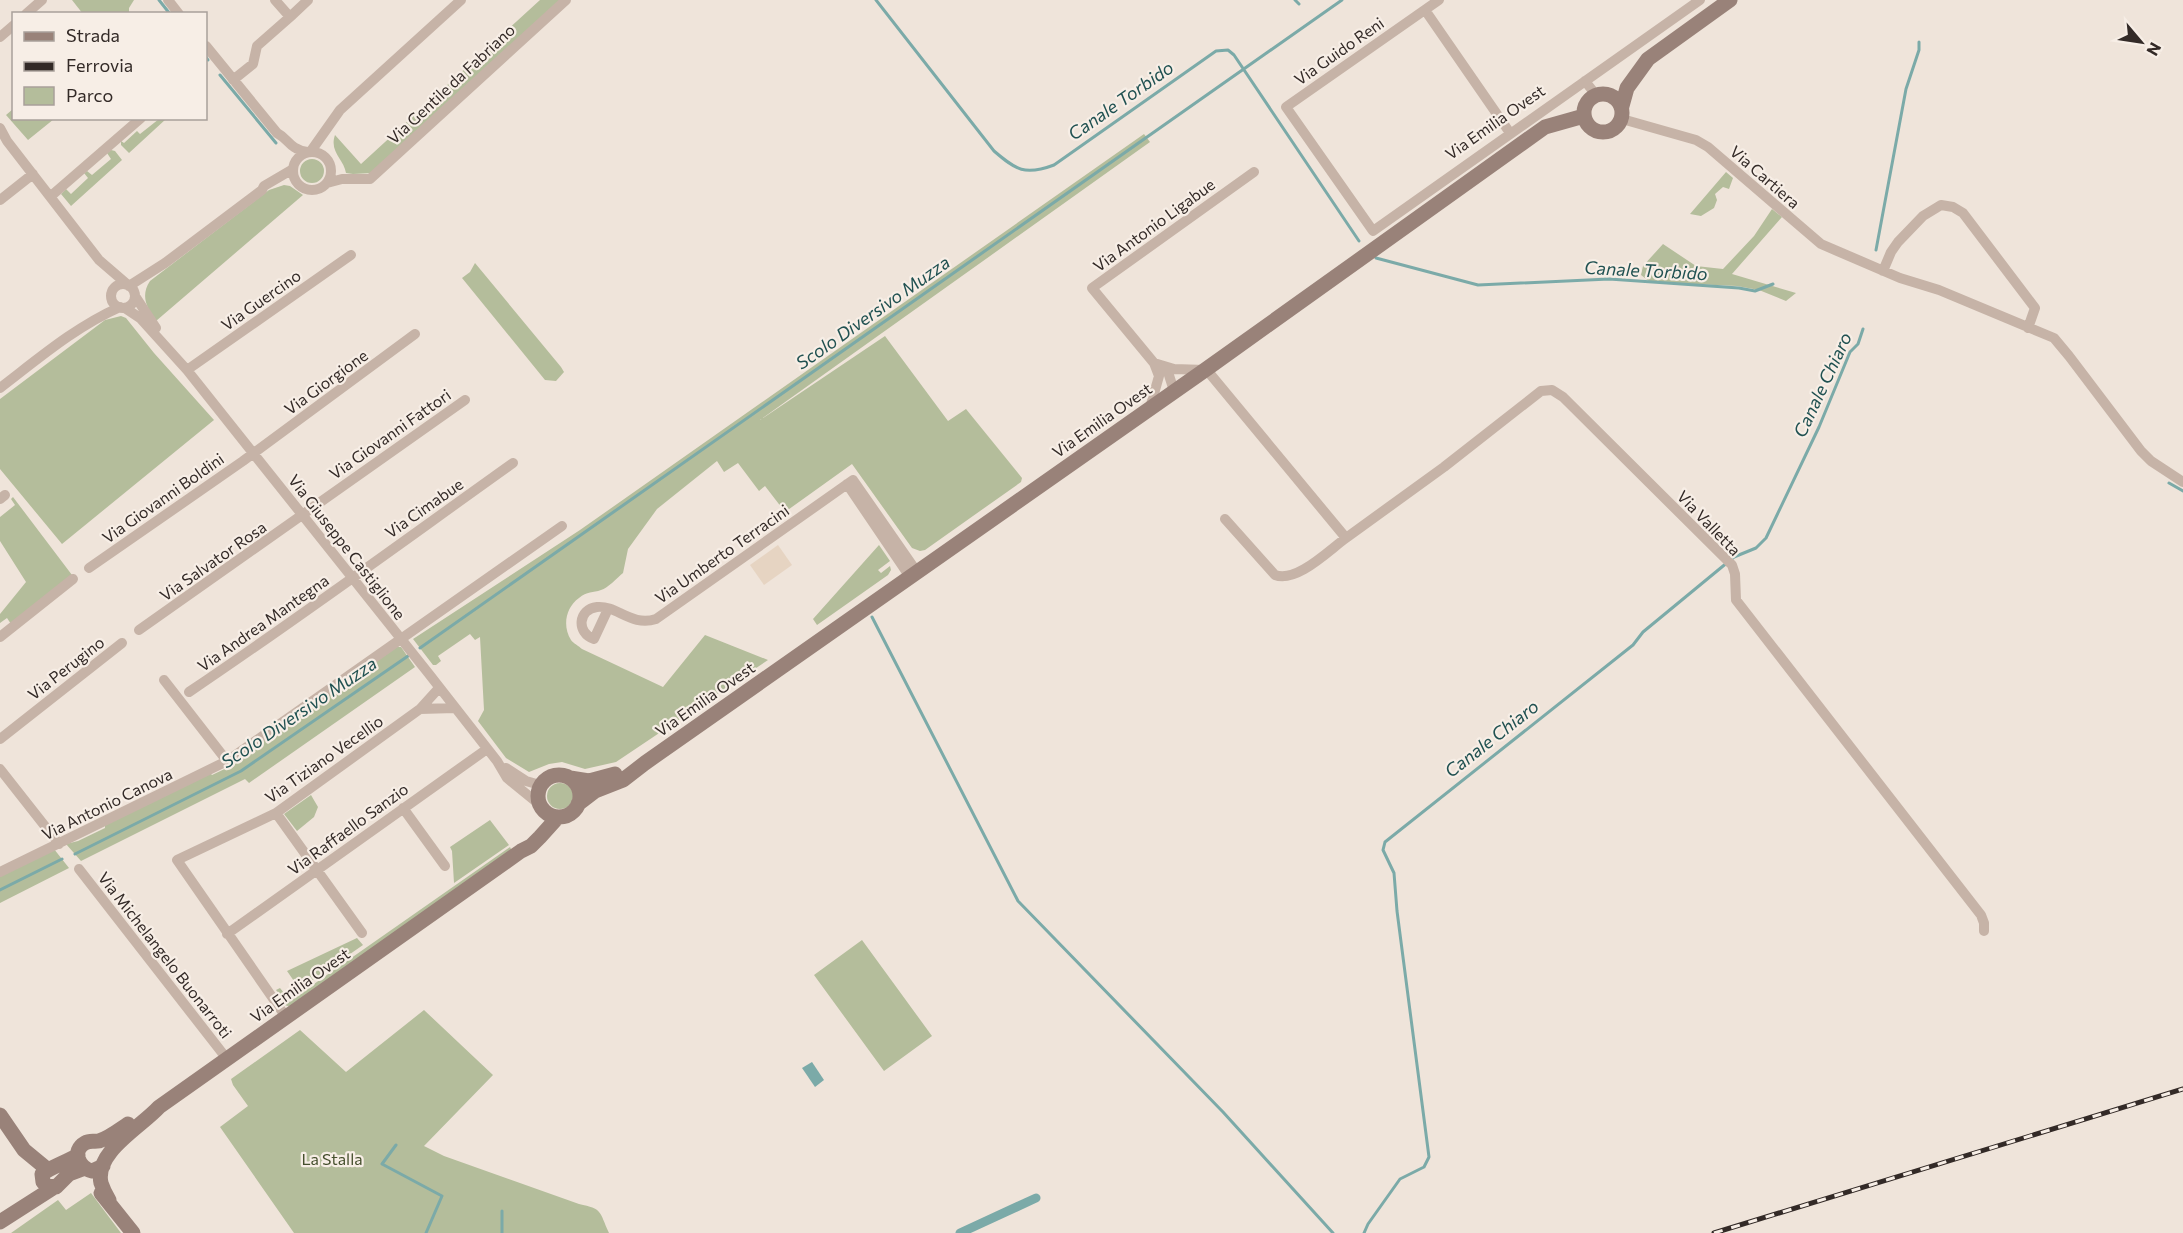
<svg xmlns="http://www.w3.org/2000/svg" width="2183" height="1233" font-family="Commissioner,sans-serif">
<rect width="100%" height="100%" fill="#efe4da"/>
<path fill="#b4bd9b" d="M 72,0 L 134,0 L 129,8 L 129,13 L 83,14 Z
M 540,0 L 561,0 L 372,173 L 353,174 L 346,173 C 344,159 329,152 335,135 L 361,164 Z
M 13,109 L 14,118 L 54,119 L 28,140 L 6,115 Z
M 159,119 L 166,119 L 129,153 L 121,145 L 121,141 L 124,143 L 137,131 L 140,134 Z
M 1144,134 L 1150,142 L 760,420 L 885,336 L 948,421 L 966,409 L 1022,478 L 1021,482 L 925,550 L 920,551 L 912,548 L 852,464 L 785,512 L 765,486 L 759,491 L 738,463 L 724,472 L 717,461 L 657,509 L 628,549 L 623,573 C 617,578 608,588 601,590 C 593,593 587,591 579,598 C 566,607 562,626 571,640 C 573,643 579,646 582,649 L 663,687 L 705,635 L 768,660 L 616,762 L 585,769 L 562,762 L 549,764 L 529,772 L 506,758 L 478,721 L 484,710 L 480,637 L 475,640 L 470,634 L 438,656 L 441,661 L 436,665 L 433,665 L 413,639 L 580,530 Z
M 111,150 L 115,151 L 122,160 L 71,206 L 61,194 L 66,189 L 71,194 L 88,178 L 84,173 L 87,171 L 92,175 L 111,159 L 107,153 Z
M300 171a12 12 0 1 1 24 0a12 12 0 1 1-24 0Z
M 1726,172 L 1733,178 L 1729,189 L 1723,187 L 1715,194 L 1717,200 L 1714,208 L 1701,216 L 1690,214 Z
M 284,185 L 290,186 L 303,195 L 156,321 C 147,308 140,296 150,281 L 269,190 Z
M 1772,209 L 1782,217 L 1732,274 L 1796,293 L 1786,301 L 1759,290 L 1737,286 L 1650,282 L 1641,275 L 1643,266 L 1663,244 L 1696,266 L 1723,269 L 1754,236 Z
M 475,263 L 561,367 L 564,372 L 556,381 L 545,380 L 462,278 L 470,272 Z
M 121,316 L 126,318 L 154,353 L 214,420 L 62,544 L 0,469 L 0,399 L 105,320 Z
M 13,497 L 72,575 L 11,624 L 7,618 L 0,623 L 0,614 L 26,582 L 0,541 L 0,517 L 15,505 L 11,499 Z
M 879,545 L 890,561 L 878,570 L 881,573 L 890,566 L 891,570 L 888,575 L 817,625 L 813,619 Z
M 396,647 L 401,647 L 415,667 L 249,783 L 245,779 L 81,861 L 66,844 L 78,841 L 105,828 L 105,825 L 210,773 L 212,775 L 233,765 L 236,763 L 234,760 Z
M547 796a13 13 0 1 1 26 0a13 13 0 1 1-26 0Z
M 311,795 L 318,807 L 314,817 L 297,831 L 284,814 Z
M 490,820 L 509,845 L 454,883 L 452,851 L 450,847 Z
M 510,847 L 512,851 L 292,1007 L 284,1005 Z
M 54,849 L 69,868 L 0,903 L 0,876 Z
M 357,938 L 363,945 L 284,1000 L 276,990 L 280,988 L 284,993 L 296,984 L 287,971 Z
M 862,940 L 932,1036 L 884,1071 L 814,975 Z
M 424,1010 L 493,1075 L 424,1146 L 444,1156 L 579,1204 C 603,1209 599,1211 609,1233 L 294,1233 L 220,1127 L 248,1106 L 233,1085 L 231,1079 L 300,1030 L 346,1072 Z
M 91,1193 L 121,1233 L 11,1233 L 58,1200 L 66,1210 Z"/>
<path fill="#e6d4c2" d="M 778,545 L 792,565 L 764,585 L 750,565 Z"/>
<path fill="#7baaa8" d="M 812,1062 L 824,1080 L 815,1087 L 802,1068 Z"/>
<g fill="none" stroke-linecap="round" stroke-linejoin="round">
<path stroke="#7baaa8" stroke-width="3" d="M 159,0 L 170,14
M 876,0 L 994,151 C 1016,170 1025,176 1054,165 L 1216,51 L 1228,50 L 1234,55 L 1359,241
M 1295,0 L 1299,4
M 206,57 L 208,60
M 220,75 L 276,143
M 1876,250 L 1906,89 L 1919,50 L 1919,42
M 1376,258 L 1478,285 L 1609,279 L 1739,288 L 1755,291 L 1773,284
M 2169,483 L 2183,491
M 872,617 L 1018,901 L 1223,1112 L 1333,1233
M 420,648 L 1342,0
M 75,854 L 241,771 L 408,656
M 0,890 L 62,859
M 396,1145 L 382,1164 L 442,1196 L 426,1233
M 502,1211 L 502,1233
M 1364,1233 L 1368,1224 L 1400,1179 L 1424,1167 L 1429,1157 L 1397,911 L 1394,873 L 1383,850 L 1385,842 L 1633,645 L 1643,632 L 1734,557 L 1756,548 L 1766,538 L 1819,427 L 1850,352 L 1858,344 L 1863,329"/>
<path stroke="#7baaa8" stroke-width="9" d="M 960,1233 L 1036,1198"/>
<path stroke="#c6b3a7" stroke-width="10" d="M 168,0 L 179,14
M 275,0 L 290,17 L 308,0
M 1439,0 L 1286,107 L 1373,231 L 1700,0
M 1425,10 L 1510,133
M 26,14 L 42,0
M 0,37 L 14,25
M 206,46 L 277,133 C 290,140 288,148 307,152
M 233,80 L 253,64 L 257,46 L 290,17
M 1585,81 L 1596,95
M 1622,119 L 1696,140 L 1708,147 L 1821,244 L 1900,278 L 1939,290 L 2054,338 L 2069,356 L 2141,451 L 2151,461 L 2183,482
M 0,128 L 7,141 L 99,260 L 128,285
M 311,151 L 340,110 L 461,0
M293 171a19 19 0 1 1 38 0a19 19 0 1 1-38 0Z
M 327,183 L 342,179 L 370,179 L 566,0
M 51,196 L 141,118
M 0,200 L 33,174
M 1883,271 L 1891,252 L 1898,242 L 1923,216 L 1941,205 L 1953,207 L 1963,213 L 2035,308 L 2028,328
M111 296a12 12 0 1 1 24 0a12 12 0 1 1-24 0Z
M 129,286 L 165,263 L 262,190 L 264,186 L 293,169
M 135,296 L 156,328
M 125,308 L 140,318 L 187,370 L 429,674 L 497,761 L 507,778 L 540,805
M 1154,363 L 1174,369 L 1205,370
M 1163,367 L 1168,372 L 1174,391
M 1206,369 L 1346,538 L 1444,467 L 1541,391 L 1552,390 L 1563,397 L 1732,565 L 1735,574 L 1736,600 L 1981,915 L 1984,923 L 1984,931
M 187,370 L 351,255
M 0,388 C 38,359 75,327 120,307
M 1150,408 L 1159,376 L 1154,363 L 1092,288 L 1254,172
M 847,484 L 910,577
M 0,499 L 5,495
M 1225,519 L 1275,575 C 1297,583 1329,550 1346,538
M 89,568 L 243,461 L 415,334
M 608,609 L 594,639 C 576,633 578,609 597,607 C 617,605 631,627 656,619 L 853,480 L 917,572
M 139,630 L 465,400
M 0,637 L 73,579
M 164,680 L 227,761
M 189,692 C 299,618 405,540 513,463
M 420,709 L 455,708
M 0,739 L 122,643
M 506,768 L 526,781 L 540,785
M 0,769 L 59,844
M 403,808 L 445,866
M 276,813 L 362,933
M 79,869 L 227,1059
M 0,872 L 227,761 L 562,526
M 227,934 L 487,749
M 286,1017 L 177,860 L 276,813 L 420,709 L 439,688"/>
<path stroke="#998279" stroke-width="15" d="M1584 113a19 19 0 1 1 38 0a19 19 0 1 1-38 0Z
M 1622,106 L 1627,88 L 1648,59 L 1730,0
M538 796a21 21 0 1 1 42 0a21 21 0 1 1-42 0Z
M 570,778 L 589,781 L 615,774
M 578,804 L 595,791 L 623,780 L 645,763 L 1205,370 L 1545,127 L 1584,116
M 0,1115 L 24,1150 L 47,1169
M 78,1155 C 69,1161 47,1169 42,1174 L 43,1182 L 47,1186 L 56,1187 L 69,1174 L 85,1168
M 103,1166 L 92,1171 C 79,1168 71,1151 85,1143 C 90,1140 94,1142 99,1141 C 109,1138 119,1130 128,1124
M 101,1193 L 133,1233
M 109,1200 C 106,1195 103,1189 101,1183 C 94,1152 141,1127 159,1107 L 521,851 L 531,846 L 540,837 L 558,817
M 0,1222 L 53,1188"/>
<g stroke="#332a27" stroke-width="5">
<path id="rail" d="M 1714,1233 L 2183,1089"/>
</g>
<use href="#rail" stroke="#f7eee6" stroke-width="3" stroke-dasharray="9" stroke-linecap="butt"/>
</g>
<g text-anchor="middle" stroke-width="4.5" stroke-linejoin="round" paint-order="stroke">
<g font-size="16" fill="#332a27" stroke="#f7eee6">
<text transform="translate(1339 51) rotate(-35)" y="6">Via Guido Reni</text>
<text transform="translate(451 84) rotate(-43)" y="6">Via Gentile da Fabriano</text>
<text transform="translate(1495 122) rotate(-35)" y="6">Via Emilia Ovest</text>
<text transform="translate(1765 177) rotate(41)" y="6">Via Cartiera</text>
<text transform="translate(1154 225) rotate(-36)" y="6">Via Antonio Ligabue</text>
<text transform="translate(261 300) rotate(-35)" y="6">Via Guercino</text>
<text transform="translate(326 382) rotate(-36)" y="6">Via Giorgione</text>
<text transform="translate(1102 420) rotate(-35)" y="6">Via Emilia Ovest</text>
<text transform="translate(390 434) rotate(-35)" y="6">Via Giovanni Fattori</text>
<text transform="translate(163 498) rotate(-35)" y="6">Via Giovanni Boldini</text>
<text transform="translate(424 508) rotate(-35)" y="6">Via Cimabue</text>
<text transform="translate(1709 523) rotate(46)" y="6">Via Valletta</text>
<text transform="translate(347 547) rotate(52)" y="6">Via Giuseppe Castiglione</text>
<text transform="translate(722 554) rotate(-35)" y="6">Via Umberto Terracini</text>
<text transform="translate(213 561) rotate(-35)" y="6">Via Salvator Rosa</text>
<text transform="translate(263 623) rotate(-35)" y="6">Via Andrea Mantegna</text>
<text transform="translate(66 668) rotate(-38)" y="6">Via Perugino</text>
<text transform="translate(705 699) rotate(-35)" y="6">Via Emilia Ovest</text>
<text transform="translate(324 759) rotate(-35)" y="6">Via Tiziano Vecellio</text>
<text transform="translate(107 804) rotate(-26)" y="6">Via Antonio Canova</text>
<text transform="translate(348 829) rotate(-36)" y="6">Via Raffaello Sanzio</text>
<text transform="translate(165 955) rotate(52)" y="6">Via Michelangelo Buonarroti</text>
<text transform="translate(300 985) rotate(-35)" y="6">Via Emilia Ovest</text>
</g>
<g font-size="16" fill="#454f2d" stroke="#f7eee6">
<text x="332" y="1165">La Stalla</text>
</g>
<g font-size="18" font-style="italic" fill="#205151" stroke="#f7eee6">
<text transform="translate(1121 101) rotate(-35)" y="6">Canale Torbido</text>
<text transform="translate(1646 271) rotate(3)" y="6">Canale Torbido</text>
<text transform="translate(873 313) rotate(-35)" y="6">Scolo Diversivo Muzza</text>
<text transform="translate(1823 385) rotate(-65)" y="6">Canale Chiaro</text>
<text transform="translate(299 713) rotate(-34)" y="6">Scolo Diversivo Muzza</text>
<text transform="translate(1492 739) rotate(-38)" y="6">Canale Chiaro</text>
</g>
</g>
<rect x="12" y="12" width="195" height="108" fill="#f7eee6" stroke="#a9a09a" stroke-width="1.5"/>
<rect x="24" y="32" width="30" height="9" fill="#998279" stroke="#a9a09a" stroke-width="1.5"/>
<text x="66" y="42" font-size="18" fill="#332a27">Strada</text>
<rect x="24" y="62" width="30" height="9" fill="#332a27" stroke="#a9a09a" stroke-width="1.5"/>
<text x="66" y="72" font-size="18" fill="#332a27">Ferrovia</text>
<rect x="24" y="87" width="30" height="18" fill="#b4bd9b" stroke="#a9a09a" stroke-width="1.5"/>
<text x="66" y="102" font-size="18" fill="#332a27">Parco</text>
<g transform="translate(2141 42) rotate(119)" stroke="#f7eee6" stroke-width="4.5" paint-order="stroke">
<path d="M0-4.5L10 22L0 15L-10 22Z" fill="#332a27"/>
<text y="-9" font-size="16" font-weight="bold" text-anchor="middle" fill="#332a27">N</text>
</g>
</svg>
